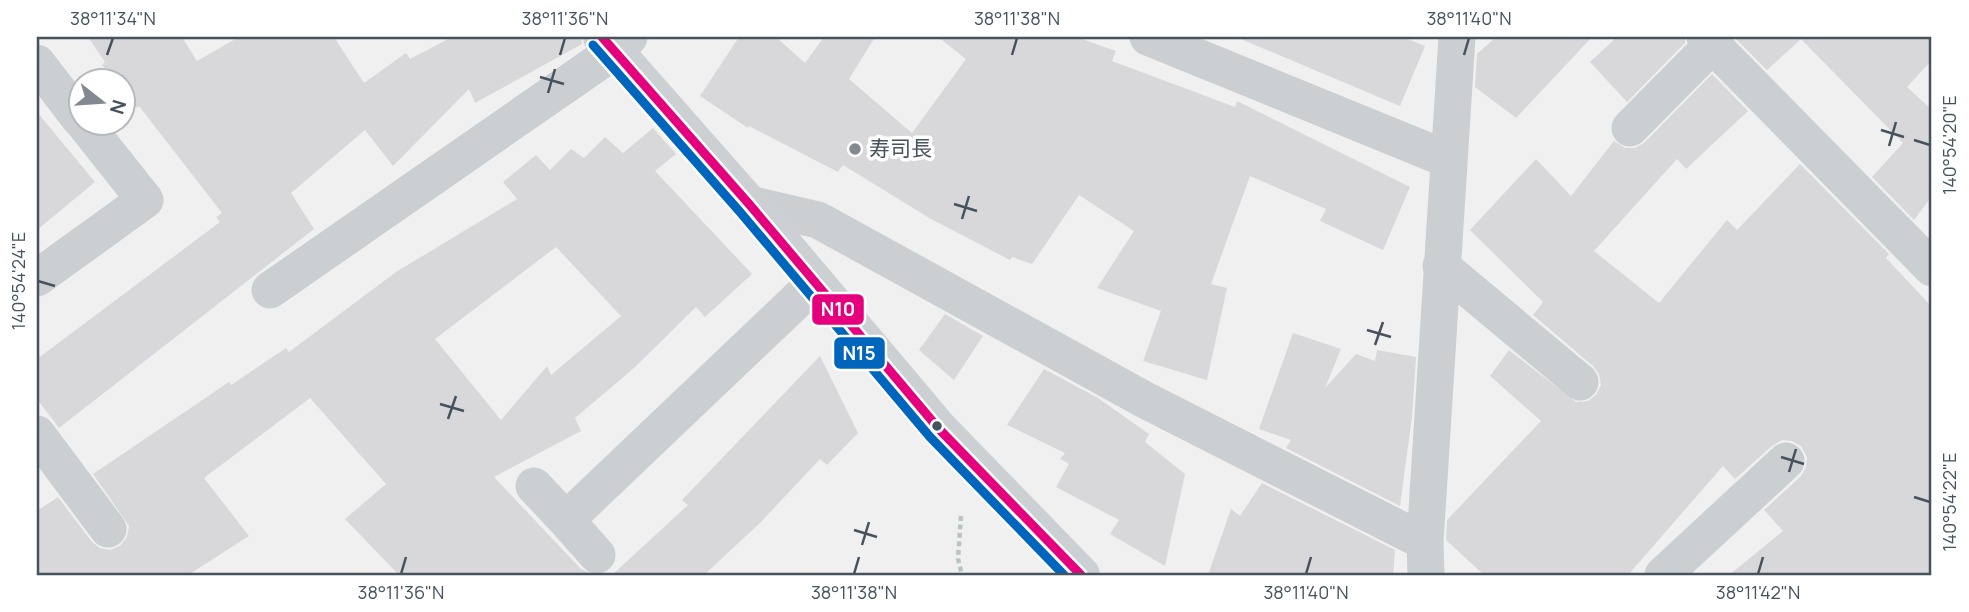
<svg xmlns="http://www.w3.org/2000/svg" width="1969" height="612" font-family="Manrope,'Noto Sans JP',sans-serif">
<rect width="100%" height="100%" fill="#f1f0f0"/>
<path fill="#d8d8da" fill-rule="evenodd" d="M 88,37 L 182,37 L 197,61 L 239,37 L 334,37 L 364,83 L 406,53 L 410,59 L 452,37 L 581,37 L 582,44 L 475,103 L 469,89 L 393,166 L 365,130 L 291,193 L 314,229 L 59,428 L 37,399 L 37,359 L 220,222 L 216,217 L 222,213 L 139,106 L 137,108 L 122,90 L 122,80 L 115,80 L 102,65 L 105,62 Z
M 739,37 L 776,37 L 805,63 L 824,37 L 875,37 L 849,79 L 912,133 L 966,59 L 938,37 L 1076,37 L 1116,51 L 1112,61 L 1235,107 L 1237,101 L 1410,187 L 1383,250 L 1320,221 L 1326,209 L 1250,176 L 1211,284 L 1227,288 L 1207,380 L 1143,361 L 1161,311 L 1097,288 L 1134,231 L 1079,195 L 1032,264 L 1012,257 L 1010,260 L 931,219 L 843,165 L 838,172 L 749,126 L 748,128 L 700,96 Z
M 1236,37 L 1403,37 L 1425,46 L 1400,106 Z
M 1496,37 L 1592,37 L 1516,118 L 1475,87 L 1477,54 Z
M 1617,37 L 1685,37 L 1685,43 L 1627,102 L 1590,62 Z
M 1734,37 L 1932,37 L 1932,60 L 1907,87 L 1932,110 L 1932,196 L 1914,220 L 1872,177 L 1903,143 L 1801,39 L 1767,70 Z
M 1712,74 L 1748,111 L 1686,169 L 1677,159 L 1594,251 L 1659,303 L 1727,220 L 1737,230 L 1800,164 L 1889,254 L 1886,258 L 1932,307 L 1932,575 L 1729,575 L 1783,531 L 1764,510 L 1801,476 L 1806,467 L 1807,457 L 1801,446 L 1792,441 L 1782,440 L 1772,446 L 1735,479 L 1723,466 L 1628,575 L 1484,575 L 1446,540 L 1447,520 L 1541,421 L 1490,376 L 1509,350 L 1576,402 L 1588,401 L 1596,395 L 1601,385 L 1599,374 L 1593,366 L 1533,315 L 1543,302 L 1470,230 L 1536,159 L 1571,196 L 1614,141 L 1625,148 L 1635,148 L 1644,143 Z
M 37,112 L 95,182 L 37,230 Z
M 653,128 L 676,154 L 655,171 L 752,274 L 705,317 L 696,307 L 634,368 L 575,418 L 581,431 L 494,477 L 581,569 L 594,575 L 399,575 L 345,519 L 386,484 L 310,398 L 204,478 L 249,536 L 188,575 L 37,575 L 37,511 L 58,497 L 92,542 L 100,548 L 110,550 L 120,546 L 127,537 L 129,526 L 93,474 L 229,382 L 231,385 L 286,348 L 289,352 L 396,272 L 517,199 L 503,182 L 536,155 L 550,170 L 571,149 L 584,158 L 605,137 L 623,153 ZM 556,247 L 621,316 L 551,375 L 547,366 L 501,420 L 435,339 Z
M 945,314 L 983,336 L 954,380 L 919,350 Z
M 1293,333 L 1341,349 L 1325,388 L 1356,354 L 1375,361 L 1377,350 L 1416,357 L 1412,417 L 1400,506 L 1286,448 L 1291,440 L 1259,429 Z
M 820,356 L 858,433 L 827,465 L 820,459 L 760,523 L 704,575 L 612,575 L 688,505 L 682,500 Z
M 1044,369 L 1098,398 L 1149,434 L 1145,442 L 1185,474 L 1165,566 L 1110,534 L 1119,520 L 1056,487 L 1069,464 L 1060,459 L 1065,453 L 1007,425 Z
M 1262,483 L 1395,550 L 1393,575 L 1208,575 L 1231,509 L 1240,516 Z"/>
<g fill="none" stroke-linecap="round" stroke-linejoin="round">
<path stroke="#b8c6c2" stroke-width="4.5" stroke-dasharray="5 3.5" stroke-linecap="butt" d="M 961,516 L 958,559 L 962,575"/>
<path stroke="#cccfd1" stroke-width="37" d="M 1148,37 L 1447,159
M 1705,37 L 1932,268
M 37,63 L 80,119
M 1630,128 L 1712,45
M 749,204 L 818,220 L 1145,400 L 1425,542
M 1441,266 L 1580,382
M 37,278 L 145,200 L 83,122
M 270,290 L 613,52 L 629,37
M 37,434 L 108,529
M 534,486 L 566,520
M 597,555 L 566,520 L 815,283
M 1426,575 L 1425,542 L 1457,37
M 1663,575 L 1786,461"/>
<path stroke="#cdd0d3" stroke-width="38" d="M 602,37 L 749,204 L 939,429 L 1081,575"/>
<g stroke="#fff" stroke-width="14">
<path id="bus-1" d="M 602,37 L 749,204 L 939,429 L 1081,575"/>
</g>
<g stroke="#fff" stroke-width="14">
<path id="bus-2" d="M 593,45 L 740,212 L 930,437 L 1064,575"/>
</g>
<use href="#bus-1" stroke="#e5007d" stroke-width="9"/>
<use href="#bus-2" stroke="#0065bd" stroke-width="9"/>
</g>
<path fill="none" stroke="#46525e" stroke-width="2.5" d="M 107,55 L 113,38M 560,55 L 565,38M 1012,55 L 1017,38M 1464,55 L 1469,38M 540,77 L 564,84M 548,93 L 555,69M 1881,130 L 1904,137M 1914,140 L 1930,145M 1889,146 L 1896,122M 954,204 L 977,211M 962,219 L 969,196M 38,281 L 55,286M 1367,330 L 1391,337M 1375,345 L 1383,322M 440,404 L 464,411M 448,419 L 456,396M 1781,457 L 1804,464M 1789,472 L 1796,449M 1914,497 L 1930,502M 854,530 L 877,537M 862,545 L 869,522M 401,574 L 406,557M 854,574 L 859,557M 1306,574 L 1311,557M 1758,574 L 1763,557"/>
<circle fill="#828991" stroke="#fff" stroke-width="2.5" cx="855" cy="149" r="7"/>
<circle fill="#46525e" stroke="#fff" stroke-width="2.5" cx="937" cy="426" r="6"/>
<g text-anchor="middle" stroke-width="7" stroke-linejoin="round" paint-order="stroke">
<g font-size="21" fill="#46525e" stroke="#fff" text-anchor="start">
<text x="869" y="156">寿司長</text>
</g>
</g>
<g stroke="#fff" stroke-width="2.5">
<rect x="811" y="293" width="54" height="33" rx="7" fill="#e5007d"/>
<rect x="833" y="336" width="53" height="34" rx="7" fill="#0065bd"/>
</g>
<g font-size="19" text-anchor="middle" font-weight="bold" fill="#fff">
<text x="838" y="316">N10</text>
<text x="859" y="360">N15</text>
</g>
<rect width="1969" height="612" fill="none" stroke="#ffffff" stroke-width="77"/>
<g transform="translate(102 102) rotate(107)"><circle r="33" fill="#ffffff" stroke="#b5babf" stroke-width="2"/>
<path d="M0-5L12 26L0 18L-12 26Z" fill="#828991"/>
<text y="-10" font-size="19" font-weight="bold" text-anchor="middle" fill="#46525e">N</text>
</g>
<rect x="38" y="38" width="1892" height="536" fill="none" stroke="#46525e" stroke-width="2.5"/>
<g font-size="18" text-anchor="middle" fill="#46525e">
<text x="113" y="25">38°11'34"N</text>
<text x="565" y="25">38°11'36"N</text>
<text x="1017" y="25">38°11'38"N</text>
<text x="1469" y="25">38°11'40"N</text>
<text transform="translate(1950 145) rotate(-90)" y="6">140°54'20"E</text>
<text transform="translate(19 281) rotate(-90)" y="6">140°54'24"E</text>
<text transform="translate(1950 502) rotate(-90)" y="6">140°54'22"E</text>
<text x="401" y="599">38°11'36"N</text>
<text x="854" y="599">38°11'38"N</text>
<text x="1306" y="599">38°11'40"N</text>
<text x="1758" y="599">38°11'42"N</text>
</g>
</svg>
